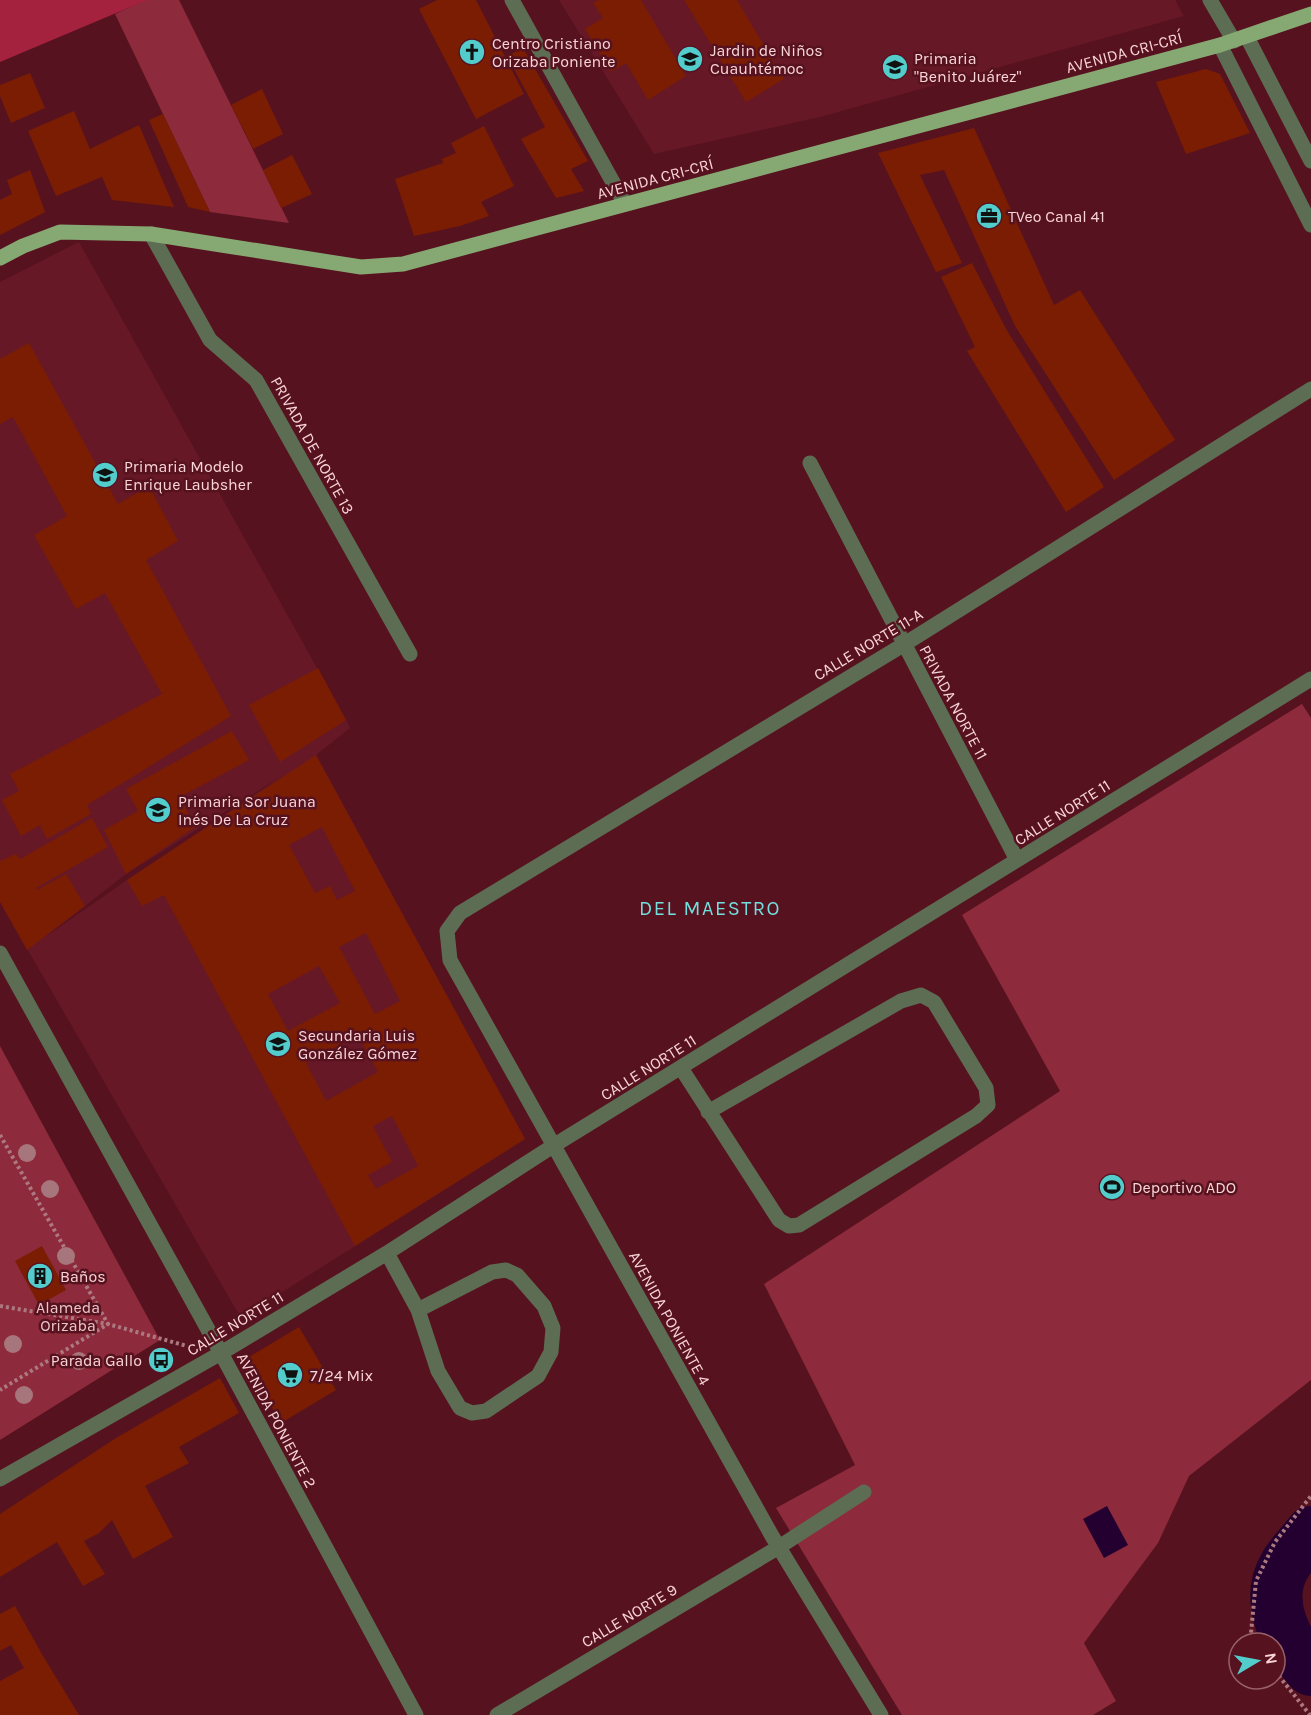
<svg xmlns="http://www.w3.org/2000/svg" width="1311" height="1715" font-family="Karla,sans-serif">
<rect width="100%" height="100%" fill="#57121f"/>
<path fill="#671827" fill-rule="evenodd" d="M 559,0 L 1175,0 L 1184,16 L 820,117 L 654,154 Z
M 79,242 L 346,720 L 350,728 L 316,755 L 525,1139 L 241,1318 L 0,902 L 0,282 ZM 285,774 L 127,880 L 44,938 L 126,874 Z"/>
<path fill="#8d2a3b" d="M 0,0 L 179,0 L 289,223 L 210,212 L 115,14 L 141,2 Z
M 1302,704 L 1311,718 L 1311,1380 L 1189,1476 L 1158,1543 L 1084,1643 L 1116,1701 L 1093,1715 L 902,1715 L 776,1508 L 855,1465 L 764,1284 L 1060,1091 L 962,915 Z
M 0,1046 L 160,1340 L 0,1440 Z"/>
<path fill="#a5223e" d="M 0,0 L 147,0 L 0,62 Z"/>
<path fill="#230030" d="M 1107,1506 L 1128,1545 L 1104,1558 L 1083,1519 Z"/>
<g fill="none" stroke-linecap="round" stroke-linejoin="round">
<path stroke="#230030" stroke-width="52" d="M 1311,1532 C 1303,1543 1292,1553 1285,1565 C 1264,1600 1285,1644 1311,1670"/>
</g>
<path fill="#7b1d03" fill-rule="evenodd" d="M 437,0 L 476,0 L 524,94 L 476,119 L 419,9 Z
M 599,0 L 641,0 L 686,76 L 648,100 L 626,63 L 611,72 L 585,29 L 603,18 L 593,3 Z
M 684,0 L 737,0 L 784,79 L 746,102 Z
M 523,48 L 588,161 L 571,169 L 584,191 L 556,198 L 521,139 L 545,127 L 507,56 Z
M 1206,69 L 1220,74 L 1250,133 L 1186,154 L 1156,82 Z
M 30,73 L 45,108 L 11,123 L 0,96 L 0,85 Z
M 262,89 L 283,134 L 253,149 L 231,105 Z
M 74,111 L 90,149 L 139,125 L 174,207 L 112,200 L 102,177 L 56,196 L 28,131 Z
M 163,114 L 210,212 L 188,207 L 149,120 Z
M 484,126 L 514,186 L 481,202 L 489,216 L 460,226 L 414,236 L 395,179 L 443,163 L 442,159 L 456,153 L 451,143 Z
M 974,128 L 1054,305 L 1080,290 L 1175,440 L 1114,480 L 1015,326 L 944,170 L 920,175 L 962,263 L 936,272 L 878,153 Z
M 292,155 L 312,194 L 281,208 L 263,170 Z
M 30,170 L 45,212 L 0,235 L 0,200 L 12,194 L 7,180 Z
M 972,263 L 1006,329 L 1104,487 L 1066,512 L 967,351 L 975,347 L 941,277 Z
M 29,343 L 118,504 L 149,486 L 178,541 L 146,560 L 231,716 L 87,805 L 91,814 L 47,839 L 40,825 L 21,836 L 2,800 L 19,791 L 10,774 L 162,694 L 105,593 L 76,609 L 34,535 L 67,516 L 13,417 L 0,424 L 0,359 Z
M 318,668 L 346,720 L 280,762 L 249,705 Z
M 232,731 L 249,760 L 180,797 L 195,827 L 126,874 L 104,830 L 138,811 L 126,789 Z
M 316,755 L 525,1139 L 355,1246 L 164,895 L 142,906 L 127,880 ZM 322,827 L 355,891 L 337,900 L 330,886 L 315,893 L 289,845 ZM 366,933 L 400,1001 L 375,1014 L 339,947 ZM 319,966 L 340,1003 L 288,1031 L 268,994 ZM 358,1035 L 378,1072 L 326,1101 L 306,1063 ZM 392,1116 L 418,1166 L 376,1189 L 368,1175 L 392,1162 L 373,1126 Z
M 92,818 L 108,847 L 36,888 L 37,890 L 66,874 L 85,906 L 27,950 L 0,902 L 0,861 L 16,854 L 20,859 Z
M 42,1246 L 66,1290 L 39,1305 L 15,1261 Z
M 299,1327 L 336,1390 L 281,1423 L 244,1360 Z
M 220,1378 L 239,1413 L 179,1447 L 189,1463 L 145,1486 L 173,1537 L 133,1559 L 112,1520 L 99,1533 L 84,1541 L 105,1574 L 83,1586 L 57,1542 L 0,1577 L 0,1514 L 116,1438 Z
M 15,1606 L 43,1656 L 79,1715 L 0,1715 L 0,1681 L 24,1668 L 11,1645 L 0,1651 L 0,1614 Z"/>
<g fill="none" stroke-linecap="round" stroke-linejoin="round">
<path stroke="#ad7980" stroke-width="4" stroke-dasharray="3 3" stroke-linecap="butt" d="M 0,1135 L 108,1324 L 0,1390
M 0,1306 L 108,1324 L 187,1346
M 1257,1643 L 1251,1633 L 1256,1581 L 1275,1542 L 1311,1496
M 1275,1671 L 1310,1715"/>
<path stroke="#5c6d53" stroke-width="15" d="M 512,0 L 625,204
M 1210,0 L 1234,41
M 1247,37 L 1311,161
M 1220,45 L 1311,225
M 151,234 L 210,340 L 256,380 L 410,654
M 810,463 L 1017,860
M 0,953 L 221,1353 L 416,1715
M 681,1068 L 779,1220 L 789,1226 L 799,1225 L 976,1116 L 988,1105 L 986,1088 L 934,1002 L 921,995 L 901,1001 L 708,1112
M 387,1253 L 418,1310 L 438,1371 L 460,1408 L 472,1413 L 486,1411 L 538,1376 L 551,1352 L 553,1328 L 544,1306 L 517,1275 L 506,1270 L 492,1272 L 418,1310
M 0,1479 L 221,1353 L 387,1253 L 553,1146 L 1311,679
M 497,1715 L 779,1547 L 864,1492
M 881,1715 L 772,1536 L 450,960 L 447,931 L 460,913 L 903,645 L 1311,389"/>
<path stroke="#86a973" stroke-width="15" d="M 0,258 L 23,246 L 60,232 L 151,234 L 361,267 L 403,264 L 1220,45 L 1311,14"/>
</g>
<g fill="#a7767c">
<circle cx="27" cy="1153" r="9"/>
<circle cx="50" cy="1189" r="9"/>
<circle cx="66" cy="1256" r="9"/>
<circle cx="13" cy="1344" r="9"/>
<circle cx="79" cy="1361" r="9"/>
<circle cx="24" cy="1395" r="9"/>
</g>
<defs>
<g id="church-disc" transform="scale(1.35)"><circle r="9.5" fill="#52cdcc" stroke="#57121f"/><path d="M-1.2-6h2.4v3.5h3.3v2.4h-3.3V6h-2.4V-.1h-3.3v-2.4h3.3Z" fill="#111"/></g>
<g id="school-disc" transform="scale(1.35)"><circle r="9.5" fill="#52cdcc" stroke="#57121f"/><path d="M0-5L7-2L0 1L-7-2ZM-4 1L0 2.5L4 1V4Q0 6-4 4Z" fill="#111"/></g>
<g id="office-disc" transform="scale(1.35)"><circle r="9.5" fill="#52cdcc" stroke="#57121f"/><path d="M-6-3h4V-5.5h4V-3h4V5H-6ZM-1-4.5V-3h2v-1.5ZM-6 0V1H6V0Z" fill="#111"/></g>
<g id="stadium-disc" transform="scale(1.35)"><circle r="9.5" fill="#52cdcc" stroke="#57121f"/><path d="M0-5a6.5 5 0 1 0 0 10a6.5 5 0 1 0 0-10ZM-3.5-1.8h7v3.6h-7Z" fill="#111"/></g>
<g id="building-disc" transform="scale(1.35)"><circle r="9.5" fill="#52cdcc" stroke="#57121f"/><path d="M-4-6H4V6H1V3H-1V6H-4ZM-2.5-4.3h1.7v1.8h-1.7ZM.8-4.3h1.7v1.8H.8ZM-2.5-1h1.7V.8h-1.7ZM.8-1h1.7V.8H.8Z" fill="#111"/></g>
<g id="bus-disc" transform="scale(1.35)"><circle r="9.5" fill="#52cdcc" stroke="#57121f"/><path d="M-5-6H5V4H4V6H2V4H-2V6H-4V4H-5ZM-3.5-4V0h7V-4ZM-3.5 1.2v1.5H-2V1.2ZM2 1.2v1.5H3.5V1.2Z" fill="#111"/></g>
<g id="supermarket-disc" transform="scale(1.35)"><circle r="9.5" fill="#52cdcc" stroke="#57121f"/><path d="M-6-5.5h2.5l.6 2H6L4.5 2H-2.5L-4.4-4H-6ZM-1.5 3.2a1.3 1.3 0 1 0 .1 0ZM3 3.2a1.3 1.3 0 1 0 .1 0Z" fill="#111"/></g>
</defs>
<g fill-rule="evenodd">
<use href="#church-disc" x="472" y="52"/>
<use href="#school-disc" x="690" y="59"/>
<use href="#school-disc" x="895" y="67"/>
<use href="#office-disc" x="989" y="216"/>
<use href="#school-disc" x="105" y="475"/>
<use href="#school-disc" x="158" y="810"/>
<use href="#school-disc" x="278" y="1044"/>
<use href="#stadium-disc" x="1112" y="1187"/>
<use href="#building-disc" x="40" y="1276"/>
<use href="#bus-disc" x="161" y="1360"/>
<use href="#supermarket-disc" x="290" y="1375"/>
</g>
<g text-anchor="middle" stroke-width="5" stroke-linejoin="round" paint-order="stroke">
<g font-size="16" fill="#f9d5d7" stroke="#57121f" text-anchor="start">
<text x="492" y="49">Centro Cristiano<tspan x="492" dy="18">Orizaba Poniente</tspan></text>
<text x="710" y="56">Jardin de Niños<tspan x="710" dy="18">Cuauhtémoc</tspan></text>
<text x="914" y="64">Primaria<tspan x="914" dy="18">"Benito Juárez"</tspan></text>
<text x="1008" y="222">TVeo Canal 41</text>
<text x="124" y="472">Primaria Modelo<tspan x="124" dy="18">Enrique Laubsher</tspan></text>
<text x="178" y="807">Primaria Sor Juana<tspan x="178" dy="18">Inés De La Cruz</tspan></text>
<text x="298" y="1041">Secundaria Luis<tspan x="298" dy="18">González Gómez</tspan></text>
<text x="1132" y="1193">Deportivo ADO</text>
<text x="60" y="1282">Baños</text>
<text x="142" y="1366" text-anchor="end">Parada Gallo</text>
<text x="310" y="1381">7/24 Mix</text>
</g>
<g font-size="16" fill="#f9d5d7" stroke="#57121f">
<text transform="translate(1124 52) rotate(-15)" y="6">AVENIDA CRI-CRÍ</text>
<text transform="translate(655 178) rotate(-15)" y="6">AVENIDA CRI-CRÍ</text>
<text transform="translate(313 445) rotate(61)" y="6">PRIVADA DE NORTE 13</text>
<text transform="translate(868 644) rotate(-31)" y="6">CALLE NORTE 11-A</text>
<text transform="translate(954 702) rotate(62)" y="6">PRIVADA NORTE 11</text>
<text transform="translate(1062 812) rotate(-32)" y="6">CALLE NORTE 11</text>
<text transform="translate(648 1067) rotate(-32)" y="6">CALLE NORTE 11</text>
<text transform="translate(670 1318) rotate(61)" y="6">AVENIDA PONIENTE 4</text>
<text transform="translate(235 1323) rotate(-31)" y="6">CALLE NORTE 11</text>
<text transform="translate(277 1420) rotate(62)" y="6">AVENIDA PONIENTE 2</text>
<text transform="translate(629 1615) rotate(-31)" y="6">CALLE NORTE 9</text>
</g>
<g font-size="16" fill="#e9c7c8" stroke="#57121f">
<text x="68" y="1313">Alameda<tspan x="68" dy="18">Orizaba</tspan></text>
</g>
<g font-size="20" letter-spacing="1.5" fill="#72dedd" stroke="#57121f">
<text x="710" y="915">DEL MAESTRO</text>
</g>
</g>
<g transform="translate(1257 1661) rotate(80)"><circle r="28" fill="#57121f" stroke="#986069" stroke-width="1.5"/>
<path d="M0-4.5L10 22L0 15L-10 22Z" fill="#52cdcc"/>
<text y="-9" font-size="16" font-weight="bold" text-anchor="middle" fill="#f9d5d7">N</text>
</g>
</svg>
